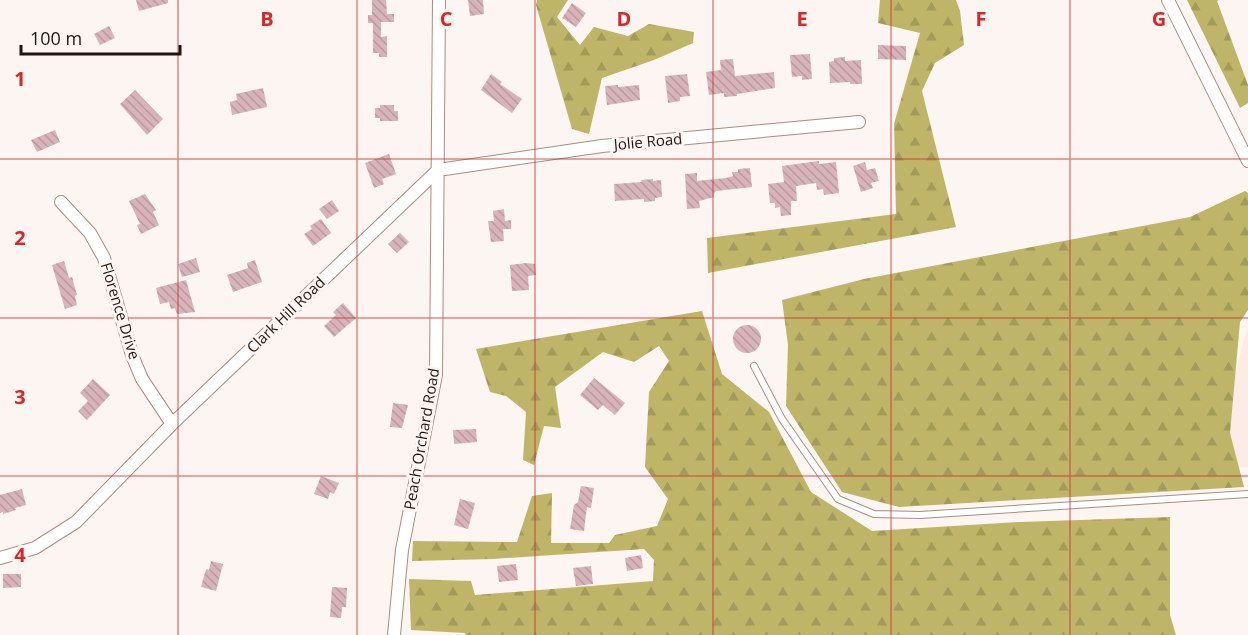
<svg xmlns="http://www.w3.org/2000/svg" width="1248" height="635" font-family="'Open Sans',sans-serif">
<defs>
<pattern id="forest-firs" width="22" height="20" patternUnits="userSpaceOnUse" patternTransform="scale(1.5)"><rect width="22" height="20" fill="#beb568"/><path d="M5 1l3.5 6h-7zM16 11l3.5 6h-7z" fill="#a39b59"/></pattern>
<pattern id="building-back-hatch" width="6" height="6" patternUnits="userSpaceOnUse" patternTransform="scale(1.5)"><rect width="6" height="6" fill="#d8b4ba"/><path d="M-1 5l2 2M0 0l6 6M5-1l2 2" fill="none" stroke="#b99a9f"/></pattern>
</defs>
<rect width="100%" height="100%" fill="#fcf5f2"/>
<path fill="#fdebe5" d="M 1248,328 L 1248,467 L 1213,467 L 1244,339 Z"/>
<path fill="url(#forest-firs)" d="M 537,0 L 568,0 L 557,17 L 580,45 L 594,27 L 628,36 L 649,24 L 694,32 L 693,43 L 654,60 L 602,78 L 589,134 L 572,129 L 536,5 Z
M 880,0 L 956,0 L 960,11 L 964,45 L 935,63 L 922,91 L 956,227 L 708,273 L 707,238 L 896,214 L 894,124 L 920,33 L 878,23 Z
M 1187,0 L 1219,0 L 1217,1 L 1248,85 L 1248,103 L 1240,108 Z
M 1245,191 L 1248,193 L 1248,310 L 1240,322 L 1230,433 L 1244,487 L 899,507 L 842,492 L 786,406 L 788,345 L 782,300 L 864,279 L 1190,217 Z
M 702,311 L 722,374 L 769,412 L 811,492 L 872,531 L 1020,522 L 1170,517 L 1170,615 L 1176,635 L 465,635 L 465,633 L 411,630 L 409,579 L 471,581 L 475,595 L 653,581 L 654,560 L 644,549 L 493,559 L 412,561 L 413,541 L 517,542 L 532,496 L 552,493 L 551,543 L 609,543 L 615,535 L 657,526 L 668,499 L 645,467 L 649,392 L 669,361 L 659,346 L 634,362 L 603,352 L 555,387 L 561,428 L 544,426 L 534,465 L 523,460 L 526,412 L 506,396 L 490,392 L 476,349 Z"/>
<path fill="url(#building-back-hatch)" d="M 136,0 L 168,0 L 168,3 L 139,11 Z
M 372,0 L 386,0 L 387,14 L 380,14 L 394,14 L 394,22 L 381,22 L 381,37 L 387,36 L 387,57 L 379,57 L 379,53 L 373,53 L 373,23 L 368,23 L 368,15 L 372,15 Z
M 468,0 L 483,0 L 484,14 L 470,16 Z
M 572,3 L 586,13 L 576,27 L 562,18 Z
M 109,26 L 115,38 L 100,45 L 94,34 Z
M 878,45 L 906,46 L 906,60 L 878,59 Z
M 810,54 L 812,79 L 802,80 L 802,76 L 792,77 L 790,55 Z
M 845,57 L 845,61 L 861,60 L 862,84 L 850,84 L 850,82 L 830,83 L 829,62 L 834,61 L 834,58 Z
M 733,59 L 735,76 L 774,72 L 775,88 L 737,94 L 737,96 L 724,97 L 724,93 L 709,95 L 706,72 L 721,70 L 720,60 Z
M 491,74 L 502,82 L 500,84 L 522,99 L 512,113 L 481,90 Z
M 687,74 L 690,96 L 680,97 L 680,101 L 668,103 L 665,76 Z
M 618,85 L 618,87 L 639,85 L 640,100 L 607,105 L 605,86 Z
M 263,88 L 267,107 L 232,115 L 230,102 L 237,100 L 236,94 Z
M 135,90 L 163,119 L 147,135 L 120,104 Z
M 380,105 L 394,105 L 394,111 L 398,111 L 398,121 L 380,121 L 380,118 L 375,118 L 375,108 L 380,108 Z
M 55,130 L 60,142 L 37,152 L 31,140 Z
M 389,154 L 396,174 L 382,179 L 384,184 L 374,188 L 365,163 Z
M 819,161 L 819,164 L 836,162 L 839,193 L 824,195 L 823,189 L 817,190 L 816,183 L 796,186 L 797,201 L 791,201 L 791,215 L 781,216 L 780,207 L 775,208 L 775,203 L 770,203 L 768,184 L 784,182 L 782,166 Z
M 865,162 L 867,170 L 875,168 L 879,181 L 871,183 L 873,188 L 861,192 L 853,166 Z
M 750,168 L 752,187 L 716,191 L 714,193 L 714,197 L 699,201 L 700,208 L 687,209 L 685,174 L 697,173 L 697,181 L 726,178 L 733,176 L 732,172 L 738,172 L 738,169 Z
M 653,179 L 653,181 L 661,180 L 662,197 L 655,198 L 655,201 L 644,202 L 644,199 L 615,201 L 614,184 L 642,182 L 641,180 Z
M 145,194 L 156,210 L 153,212 L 159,225 L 141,234 L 137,225 L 140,224 L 129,201 Z
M 332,200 L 339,211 L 327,219 L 319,209 Z
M 504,209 L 505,221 L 511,220 L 511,229 L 503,229 L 504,241 L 491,242 L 488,221 L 494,221 L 493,211 Z
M 321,219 L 331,233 L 313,246 L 304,234 L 312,229 L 310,226 Z
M 400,233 L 409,242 L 397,253 L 388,244 Z
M 196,258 L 200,272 L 182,277 L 178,264 Z
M 255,260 L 262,282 L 233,292 L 227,275 L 248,268 L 247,263 Z
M 64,261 L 69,278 L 72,277 L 77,295 L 75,296 L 77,305 L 65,309 L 52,265 Z
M 526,263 L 535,264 L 536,275 L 528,276 L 529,290 L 512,291 L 510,265 Z
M 186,280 L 195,312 L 177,314 L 175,308 L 171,309 L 169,302 L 160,304 L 156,288 Z
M 343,303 L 356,318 L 334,337 L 324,326 L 336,315 L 333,312 Z
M733 339a14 14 0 1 1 28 0a14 14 0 1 1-28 0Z
M 594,378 L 625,403 L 615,415 L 603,405 L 598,410 L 580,395 Z
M 93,379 L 110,395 L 87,420 L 78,411 L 88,401 L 80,393 Z
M 393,403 L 408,405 L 402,428 L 390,427 Z
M 476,429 L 477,442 L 454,444 L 453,430 Z
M 321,476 L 339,483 L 334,494 L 330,492 L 328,499 L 314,494 Z
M 581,486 L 594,488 L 591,508 L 587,507 L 584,531 L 570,529 L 574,505 L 578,502 Z
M 22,489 L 26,505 L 15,508 L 16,510 L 3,514 L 3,512 L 0,513 L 0,495 Z
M 460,499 L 475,503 L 468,529 L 454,525 Z
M 641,555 L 643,568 L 627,571 L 625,558 Z
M 211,561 L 223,564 L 216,591 L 201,587 L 206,569 L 209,570 Z
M 516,564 L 518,580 L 499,582 L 497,566 Z
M 591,566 L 593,584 L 576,586 L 573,568 Z
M 3,574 L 21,574 L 21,587 L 3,588 Z
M 332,587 L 347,588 L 346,607 L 342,607 L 341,618 L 330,617 Z"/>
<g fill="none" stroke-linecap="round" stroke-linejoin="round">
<g stroke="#ab8b80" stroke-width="8">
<path id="lane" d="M 754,366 L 782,419 L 838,499 L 874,514 L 920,515 L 1248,494"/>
</g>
<g stroke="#ab8b80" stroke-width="14">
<path id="street" d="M 1168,0 L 1248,161
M 438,170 L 602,146 L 859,122
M 61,202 L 90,233 L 104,258 L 132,355 L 142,379 L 172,424
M 0,558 L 35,548 L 76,522 L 172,424 L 438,170
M 394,635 L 402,550 L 436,375 L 439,0"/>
</g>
<use href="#lane" stroke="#fff" stroke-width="6"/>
<use href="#street" stroke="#fff" stroke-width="12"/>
</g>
<path fill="none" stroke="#d62828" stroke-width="1.5" stroke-opacity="0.55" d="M 178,0 L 178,635M 357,0 L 357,635M 535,0 L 535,635M 713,0 L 713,635M 891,0 L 891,635M 1070,0 L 1070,635M 0,159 L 1248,159M 0,318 L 1248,318M 0,476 L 1248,476"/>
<g text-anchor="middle" stroke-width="6" stroke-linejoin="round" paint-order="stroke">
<g font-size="15" fill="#211511" stroke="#fcf5f2">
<text transform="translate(648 142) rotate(-5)" y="5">Jolie Road</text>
<text transform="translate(120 311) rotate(73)" y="5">Florence Drive</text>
<text transform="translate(286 315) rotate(-44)" y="5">Clark Hill Road</text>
<text transform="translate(422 439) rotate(-80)" y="5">Peach Orchard Road</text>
</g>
</g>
<g font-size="20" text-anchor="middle" font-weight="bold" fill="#d62828" stroke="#fcf5f2" stroke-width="6" stroke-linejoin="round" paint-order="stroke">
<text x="267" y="26">B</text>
<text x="446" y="26">C</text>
<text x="624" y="26">D</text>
<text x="802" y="26">E</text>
<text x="981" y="26">F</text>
<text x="1159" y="26">G</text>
<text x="20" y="86">1</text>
<text x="20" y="245">2</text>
<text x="20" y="404">3</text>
<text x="20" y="562">4</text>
</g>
<path d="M21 45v9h159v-9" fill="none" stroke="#211511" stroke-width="3"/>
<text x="30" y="45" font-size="18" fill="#211511" stroke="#fcf5f2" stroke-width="4.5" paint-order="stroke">100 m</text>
</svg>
